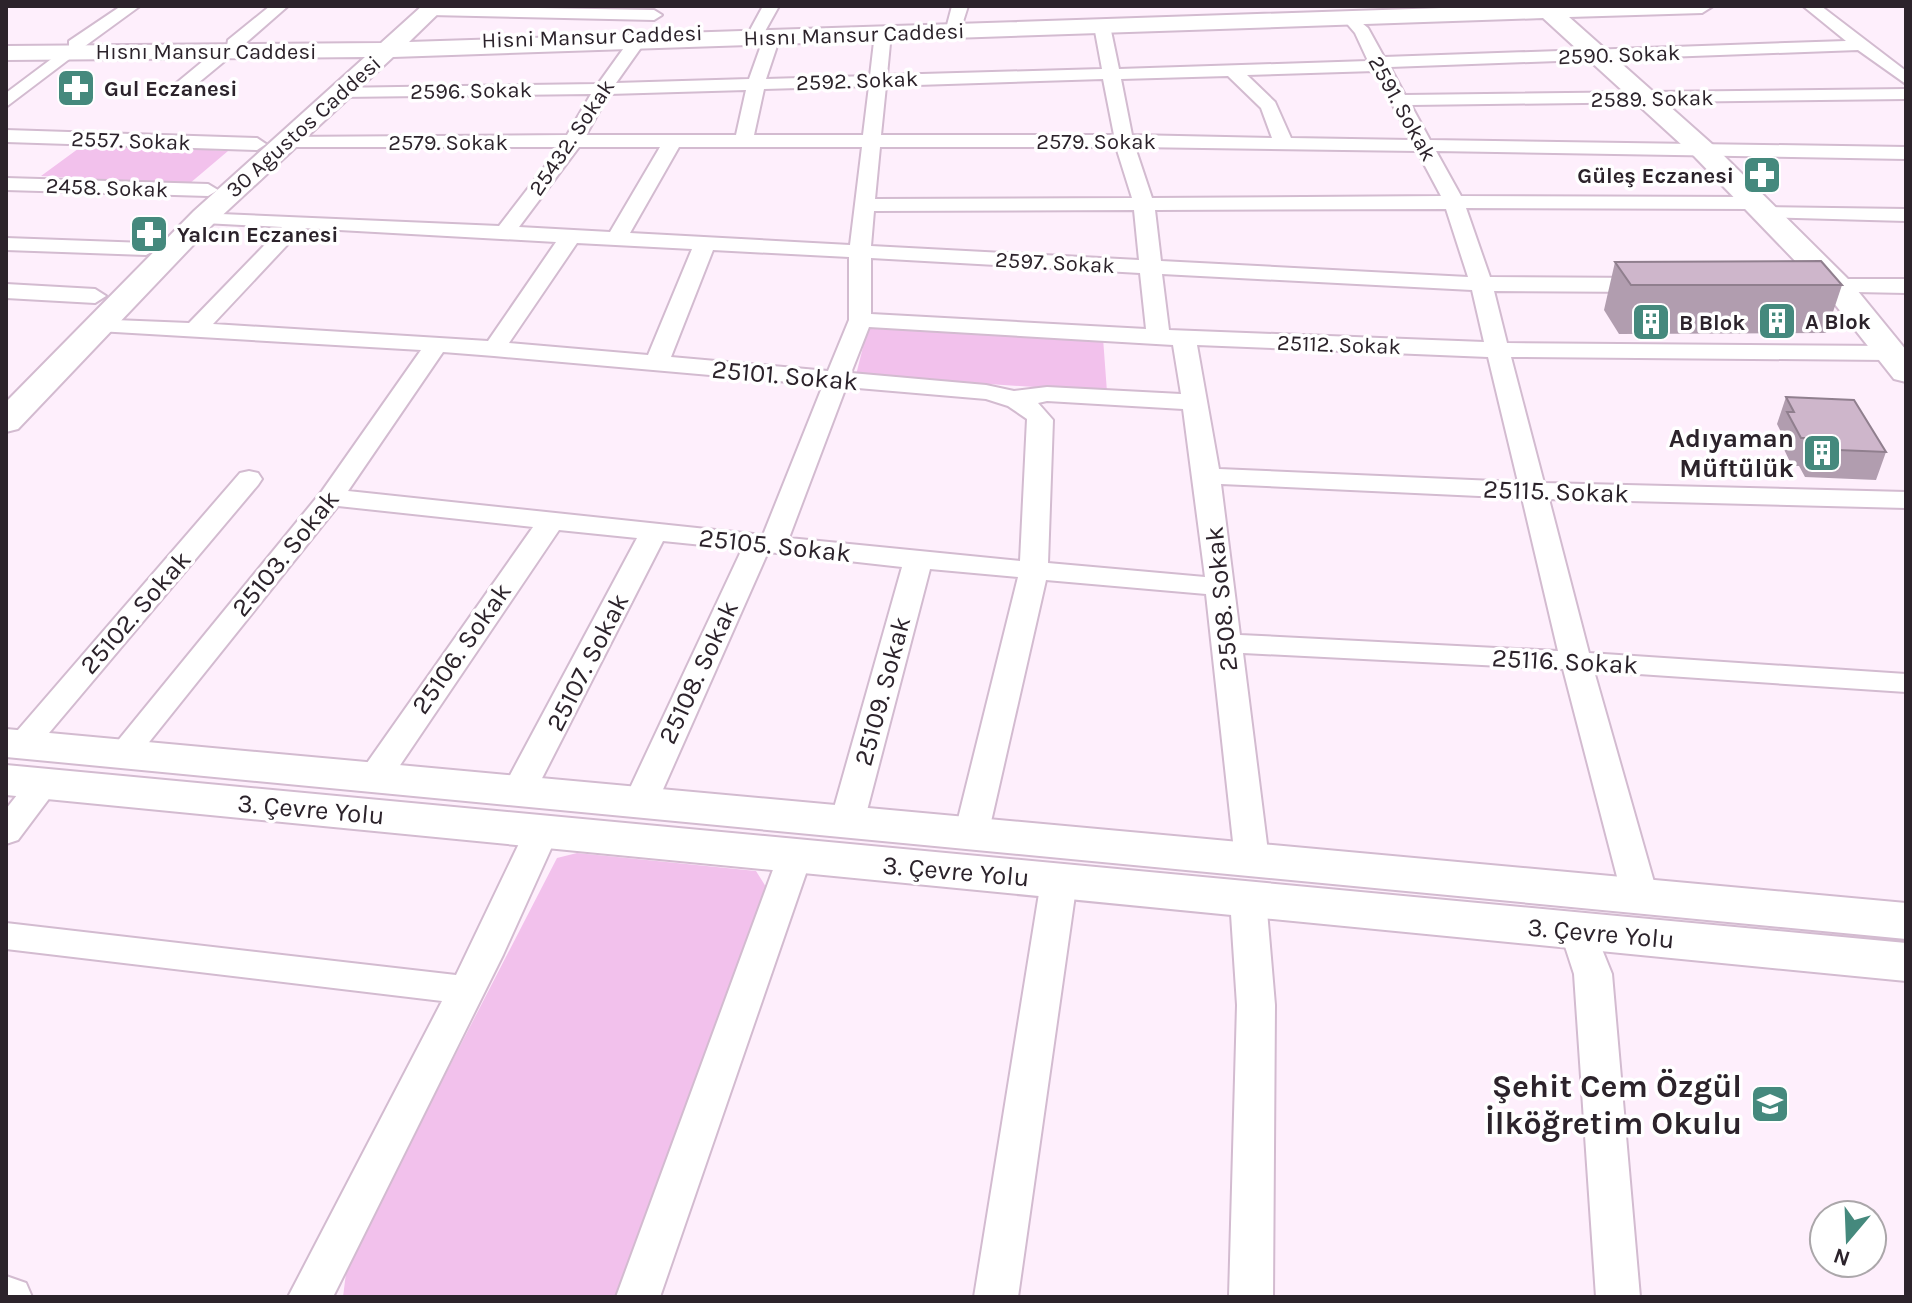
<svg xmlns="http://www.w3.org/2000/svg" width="1912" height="1303" font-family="Karla,sans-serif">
<rect width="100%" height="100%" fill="#feeffc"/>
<path fill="#f2c1ec" d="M 86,143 L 228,151 L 189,184 L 41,176 Z
M 869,323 L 1103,338 L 1107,392 L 856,375 Z
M 577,853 L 756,871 L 766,887 L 621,1297 L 343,1297 L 347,1265 L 557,858 Z"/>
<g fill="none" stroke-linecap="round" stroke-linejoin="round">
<g stroke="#d3bbd0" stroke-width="4">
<path id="street" d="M 121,6 L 140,6 L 81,49 L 69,49 L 69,41 Z
M 270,6 L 288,6 L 240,48 L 233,49 L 232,55 L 186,93 L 174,93 L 174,85 L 220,47 L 227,46 L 228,40 Z
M 427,6 L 654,10 L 662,15 L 654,20 L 430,15 L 422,10 Z
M 763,6 L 779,6 L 764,33 L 752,33 L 750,30 Z
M 952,6 L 968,6 L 961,28 L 947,25 Z
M 1803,6 L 1821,6 L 1906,71 L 1906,84 L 1858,50 L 1390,67 L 1405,95 L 1906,89 L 1906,99 L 1411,105 L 1430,140 L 1906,147 L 1906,159 L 1436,151 L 1461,196 L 1752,197 L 1762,203 L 1752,209 L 1466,208 L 1490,277 L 1648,278 L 1659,285 L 1648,292 L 1494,291 L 1507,343 L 1888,346 L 1900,353 L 1888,360 L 1511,357 L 1544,483 L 1906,492 L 1906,508 L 1549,499 L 1589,653 L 1906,674 L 1906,692 L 1594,671 L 1658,896 L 1653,905 L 1640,909 L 1627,905 L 1622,896 L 1563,669 L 1243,653 L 1269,860 L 1264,868 L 1252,872 L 1240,868 L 1235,860 L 1206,594 L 1046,580 L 988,835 L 983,843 L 971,847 L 959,843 L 954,835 L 1018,577 L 930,569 L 864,822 L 859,830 L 847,833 L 835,830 L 830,822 L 902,567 L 768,552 L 657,803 L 652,811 L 640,814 L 628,811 L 623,803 L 742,549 L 663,541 L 535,792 L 530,800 L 518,803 L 506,800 L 501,792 L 637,538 L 559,530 L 386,786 L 374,789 L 362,786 L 358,778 L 362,770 L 533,527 L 338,506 L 134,761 L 123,764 L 112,761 L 107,754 L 322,491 L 421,350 L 98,331 L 87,324 L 90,319 L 189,323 L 282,227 L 204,223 L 197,221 L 194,217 L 197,213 L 499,226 L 560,147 L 286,147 L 277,141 L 279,137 L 567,135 L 591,94 L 340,97 L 334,96 L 334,88 L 598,84 L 631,38 L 637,37 L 645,42 L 616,83 L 749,79 L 764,37 L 772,32 L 780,37 L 766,79 L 870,76 L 875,33 L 883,28 L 891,33 L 887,75 L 1102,69 L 1094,26 L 1102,21 L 1110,26 L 1119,69 L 1368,61 L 1355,33 L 1343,19 L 1351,14 L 1368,28 L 1384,57 L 1846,41 ZM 1375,71 L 1411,140 L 1291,138 L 1275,102 L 1247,75 ZM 1228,76 L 1261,108 L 1272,138 L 1132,135 L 1121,79 ZM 1103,79 L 1114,135 L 881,135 L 886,86 ZM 869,86 L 863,135 L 754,135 L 764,89 ZM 746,90 L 736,135 L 586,135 L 609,94 ZM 579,147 L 660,147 L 610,232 L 519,227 ZM 679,147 L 862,147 L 850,245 L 630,233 ZM 880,147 L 1116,147 L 1132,198 L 875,199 ZM 1135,147 L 1417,151 L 1441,196 L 1152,198 ZM 1446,209 L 1468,277 L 1161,261 L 1155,210 ZM 1134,210 L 1139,260 L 871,246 L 874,211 ZM 303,228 L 556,242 L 488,341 L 213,324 ZM 577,243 L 692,249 L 648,355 L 509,343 ZM 713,250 L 849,257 L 849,320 L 828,371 L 671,357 ZM 871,258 L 1140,273 L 1146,329 L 871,314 ZM 1162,274 L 1472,290 L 1484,342 L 1169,330 ZM 869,327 L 1173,345 L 1181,394 L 1047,387 L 1014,391 L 986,385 L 851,373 ZM 1197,345 L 1488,357 L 1518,482 L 1219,469 ZM 443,352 L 494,356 L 823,385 L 763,535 L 348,491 ZM 846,387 L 986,399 L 1008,406 L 1027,419 L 1020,561 L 789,538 ZM 1047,401 L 1183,409 L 1205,577 L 1048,563 L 1053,420 L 1038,403 ZM 1221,484 L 1522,498 L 1558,651 L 1240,635 Z
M 66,48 L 72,49 L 72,57 L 6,107 L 6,93 Z
M 6,130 L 257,138 L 266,144 L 257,150 L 6,142 Z
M 6,178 L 208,184 L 218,190 L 208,196 L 6,190 Z
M 1764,207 L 1906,209 L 1906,221 L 1757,217 L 1754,213 Z
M 6,238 L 146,243 L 157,249 L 146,255 L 6,250 Z
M 1812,279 L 1906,279 L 1906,293 L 1804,291 L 1801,286 L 1804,281 Z
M 6,284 L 95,289 L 106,296 L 95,303 L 6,298 Z
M 249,471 L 258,473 L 262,479 L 258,485 L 33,752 L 22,755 L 11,752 L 6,745 L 11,738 L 240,473 Z
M 44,773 L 56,776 L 60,784 L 18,840 L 6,844 L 6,809 L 32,776 Z
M 542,819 L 554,823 L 559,831 L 503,955 L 333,1297 L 288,1297 L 442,1001 L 6,949 L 6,923 L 456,975 L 525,831 L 530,823 Z
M 795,844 L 807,848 L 812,856 L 660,1297 L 616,1297 L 778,856 L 783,848 Z
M 1059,869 L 1071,872 L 1077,881 L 1018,1297 L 974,1297 L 1041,881 L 1047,872 Z
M 1248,886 L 1261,890 L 1266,899 L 1275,1005 L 1273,1297 L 1229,1297 L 1237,1005 L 1230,899 L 1235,890 Z
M 1578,918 L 1591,922 L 1612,974 L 1640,1297 L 1596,1297 L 1574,974 L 1560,931 L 1565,922 Z
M 6,1276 L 26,1283 L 32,1297 L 6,1297 Z"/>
</g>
<g stroke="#d3bbd0" stroke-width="4">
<path id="secondary" d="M 422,6 L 446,6 L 409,42 L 1502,6 L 1713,6 L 1702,13 L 1569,17 L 1712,144 L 1848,279 L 1906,350 L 1906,382 L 1894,379 L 1826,293 L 1694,156 L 1543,18 L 393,57 L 214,223 L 18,429 L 6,432 L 6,402 L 194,211 L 365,57 L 6,60 L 6,46 L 381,43 Z
M 6,729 L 1906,903 L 1906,939 L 6,757 Z
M 6,765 L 1906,943 L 1906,981 L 6,795 Z"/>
</g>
<use href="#street" fill="#fff" fill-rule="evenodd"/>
<use href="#secondary" fill="#fff" fill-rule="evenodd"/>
</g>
<path fill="#b19daf" d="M 1615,262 L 1842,285 L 1826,333 L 1619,334 L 1604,310 Z
M 1786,397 L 1886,452 L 1876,480 L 1805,477 L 1799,466 L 1792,466 L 1779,439 L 1781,432 L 1777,424 Z"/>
<path fill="#ceb6cb" stroke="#907f8e" stroke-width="2" d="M 1821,261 L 1842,285 L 1631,285 L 1615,262 Z
M 1786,397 L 1854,400 L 1886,452 L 1814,449 L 1808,438 L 1801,438 L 1787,412 L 1794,412 Z"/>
<defs>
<g id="pharmacy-square" transform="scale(2)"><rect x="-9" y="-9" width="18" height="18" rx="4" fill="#45897d" stroke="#fff"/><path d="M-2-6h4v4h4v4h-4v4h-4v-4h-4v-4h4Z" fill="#fff"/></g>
<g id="building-square" transform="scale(2)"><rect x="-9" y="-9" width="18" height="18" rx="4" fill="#45897d" stroke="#fff"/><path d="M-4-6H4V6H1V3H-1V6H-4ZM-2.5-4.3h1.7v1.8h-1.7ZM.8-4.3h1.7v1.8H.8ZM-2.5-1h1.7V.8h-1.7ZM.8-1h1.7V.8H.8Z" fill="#fff"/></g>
<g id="school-square" transform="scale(2)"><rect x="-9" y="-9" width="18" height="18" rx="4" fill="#45897d" stroke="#fff"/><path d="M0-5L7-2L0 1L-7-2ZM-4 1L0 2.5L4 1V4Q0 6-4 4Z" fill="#fff"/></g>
</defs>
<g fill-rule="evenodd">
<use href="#pharmacy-square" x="76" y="88"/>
<use href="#pharmacy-square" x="1762" y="175"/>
<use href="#pharmacy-square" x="149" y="234"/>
<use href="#building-square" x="1777" y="321"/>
<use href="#building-square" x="1651" y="322"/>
<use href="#building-square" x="1822" y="453"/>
<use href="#school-square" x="1770" y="1104"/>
</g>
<g text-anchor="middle" stroke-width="7" stroke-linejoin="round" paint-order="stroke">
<g font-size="22" fill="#2c232b" stroke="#fff">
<text transform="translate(854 34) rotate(-2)" y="8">Hısnı Mansur Caddesi</text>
<text transform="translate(592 36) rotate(-2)" y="8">Hisni Mansur Caddesi</text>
<text x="206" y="59">Hısnı Mansur Caddesi</text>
<text transform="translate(1619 54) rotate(-2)" y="8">2590. Sokak</text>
<text transform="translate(857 80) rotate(-2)" y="8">2592. Sokak</text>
<text transform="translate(471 90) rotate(-1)" y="8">2596. Sokak</text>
<text transform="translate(1652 98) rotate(-1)" y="8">2589. Sokak</text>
<text transform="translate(1403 108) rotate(61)" y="8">2591. Sokak</text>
<text transform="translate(303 126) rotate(-42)" y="8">30 Agustos Caddesi</text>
<text transform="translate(571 137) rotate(-56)" y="8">25432. Sokak</text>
<text transform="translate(131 140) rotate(2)" y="8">2557. Sokak</text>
<text x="1096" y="149">2579. Sokak</text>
<text x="448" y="150">2579. Sokak</text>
<text transform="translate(107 187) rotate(2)" y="8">2458. Sokak</text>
<text transform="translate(1055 262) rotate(3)" y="8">2597. Sokak</text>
<text transform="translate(1339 344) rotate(2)" y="8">25112. Sokak</text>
</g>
<g font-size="22" font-weight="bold" fill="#2c232b" stroke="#fff" text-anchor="start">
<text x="104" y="96">Gul Eczanesi</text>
<text x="1734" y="183" text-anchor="end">Güleş Eczanesi</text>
<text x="177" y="242">Yalcın Eczanesi</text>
<text x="1805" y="329">A Blok</text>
<text x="1679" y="330">B Blok</text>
</g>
<g font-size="26" fill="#2c232b" stroke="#fff">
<text transform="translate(785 375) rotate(5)" y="9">25101. Sokak</text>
<text transform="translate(1556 491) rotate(2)" y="9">25115. Sokak</text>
<text transform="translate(775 545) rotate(6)" y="9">25105. Sokak</text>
<text transform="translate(285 553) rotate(-51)" y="9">25103. Sokak</text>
<text transform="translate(1221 599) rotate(-96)" y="9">2508. Sokak</text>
<text transform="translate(135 612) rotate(-49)" y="9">25102. Sokak</text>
<text transform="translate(461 648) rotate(-55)" y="9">25106. Sokak</text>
<text transform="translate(1565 661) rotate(3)" y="9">25116. Sokak</text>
<text transform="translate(587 662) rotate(-63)" y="9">25107. Sokak</text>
<text transform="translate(698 672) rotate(-65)" y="9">25108. Sokak</text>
<text transform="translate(882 691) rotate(-75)" y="9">25109. Sokak</text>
<text transform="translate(311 809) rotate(5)" y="9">3. Çevre Yolu</text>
<text transform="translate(956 871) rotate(5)" y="9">3. Çevre Yolu</text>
<text transform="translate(1601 933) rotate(5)" y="9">3. Çevre Yolu</text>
</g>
<g font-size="26" font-weight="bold" fill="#2c232b" stroke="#fff" text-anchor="end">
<text x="1794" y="447">Adıyaman<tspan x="1794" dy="30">Müftülük</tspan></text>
</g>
<g font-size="32" font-weight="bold" fill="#2c232b" stroke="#fff" text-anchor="end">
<text x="1742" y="1097">Şehit Cem Özgül<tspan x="1742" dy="37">İlköğretim Okulu</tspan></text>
</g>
</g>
<rect width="1912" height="1303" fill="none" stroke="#2c232b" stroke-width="16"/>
<g transform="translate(1848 1239) rotate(199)"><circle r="38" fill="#ffffff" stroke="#aba7aa" stroke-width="2"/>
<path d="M0-6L14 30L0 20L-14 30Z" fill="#45897d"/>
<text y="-12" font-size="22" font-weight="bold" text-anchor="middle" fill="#2c232b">N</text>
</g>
</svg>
